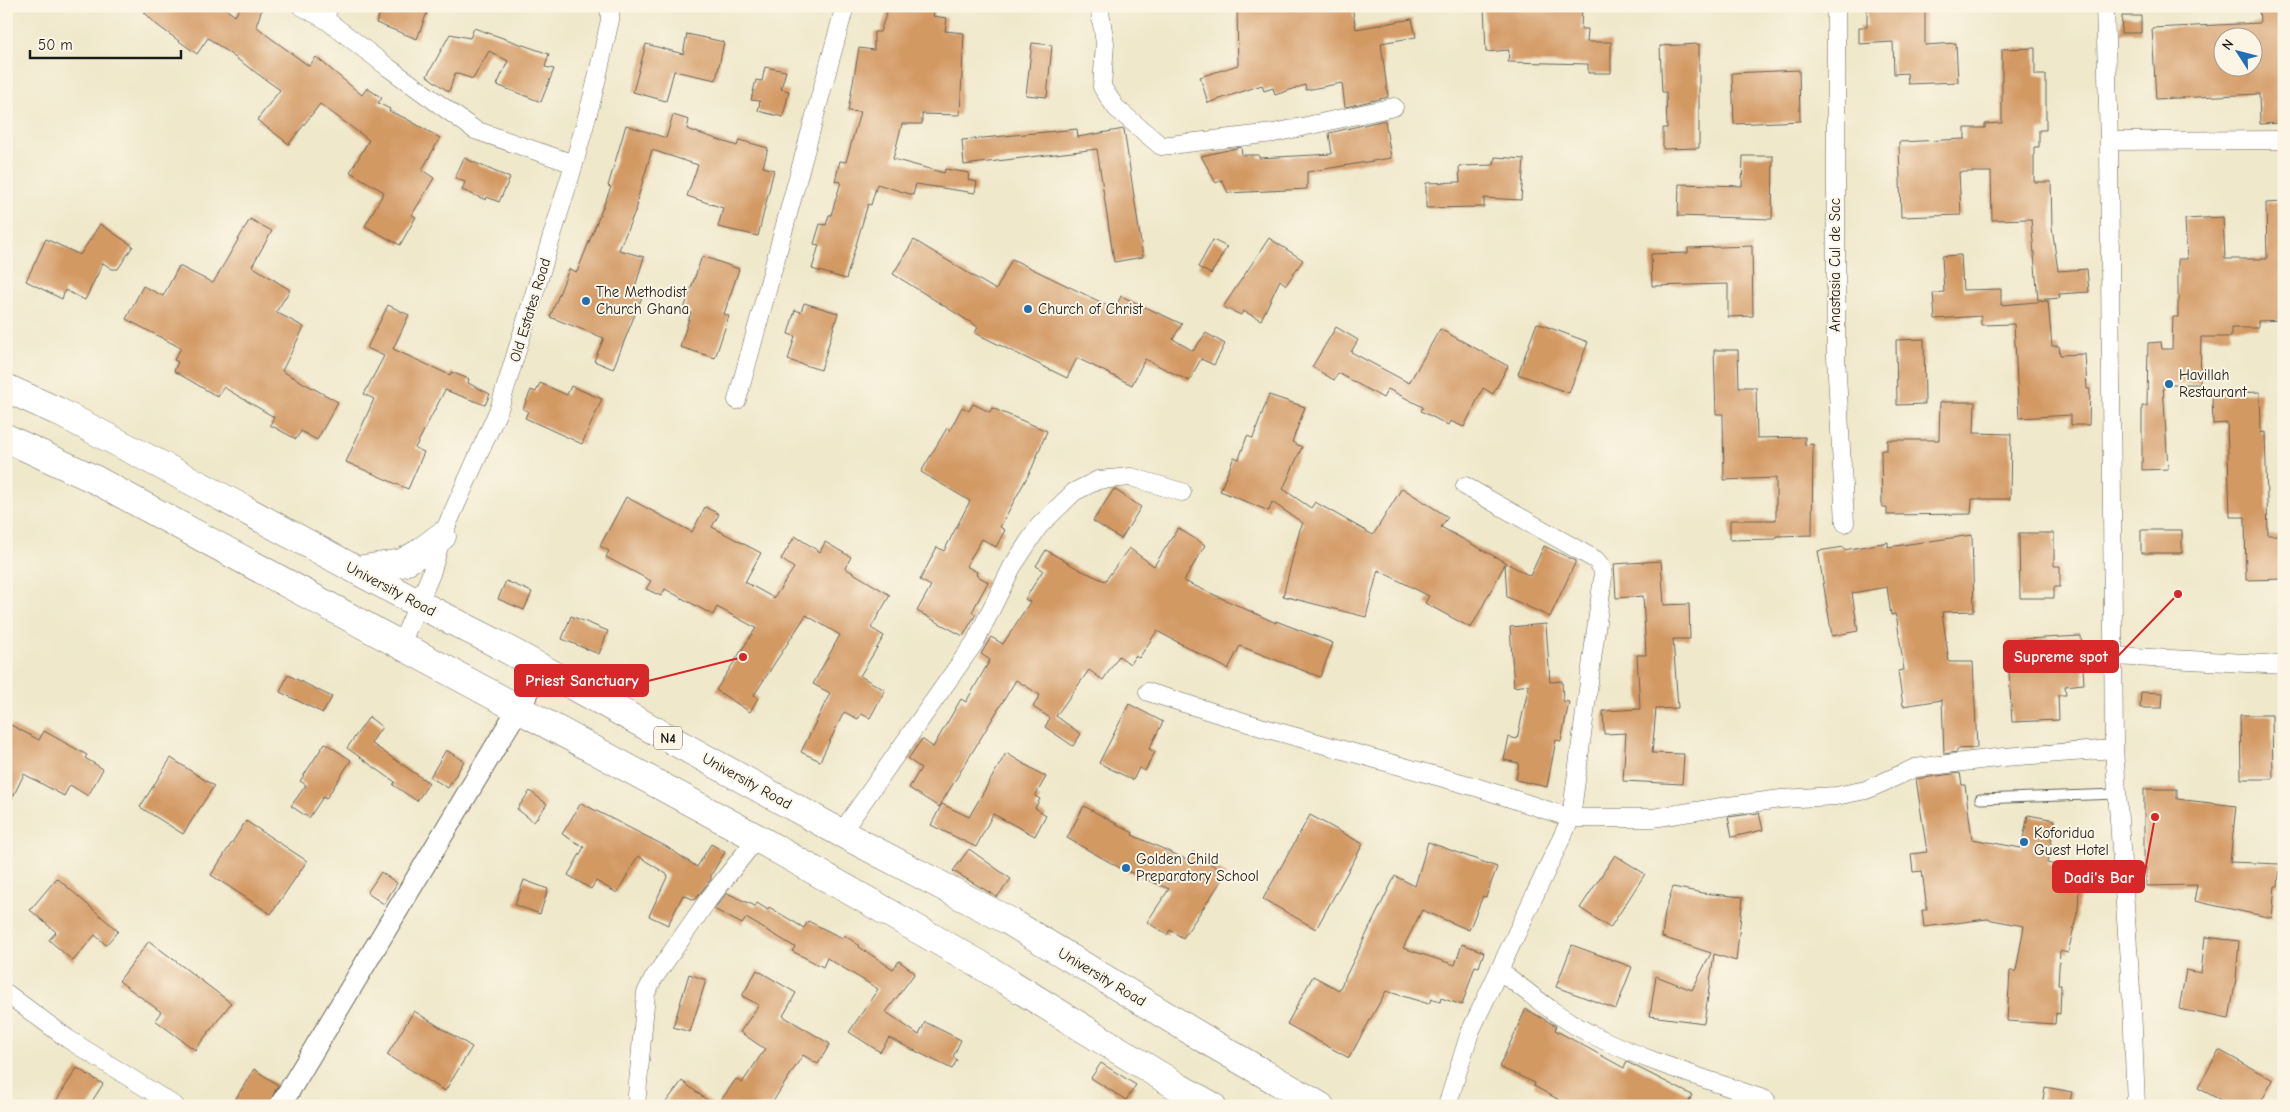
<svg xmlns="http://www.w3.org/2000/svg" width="2290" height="1112" font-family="'Comic Neue',sans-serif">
<rect width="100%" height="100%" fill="#fcf5e5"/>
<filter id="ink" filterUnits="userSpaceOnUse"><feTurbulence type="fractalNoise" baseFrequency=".02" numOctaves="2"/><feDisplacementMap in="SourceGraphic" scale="10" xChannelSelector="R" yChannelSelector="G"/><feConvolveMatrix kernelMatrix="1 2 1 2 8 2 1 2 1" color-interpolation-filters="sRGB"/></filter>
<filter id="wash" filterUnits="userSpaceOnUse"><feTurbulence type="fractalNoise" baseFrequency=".0096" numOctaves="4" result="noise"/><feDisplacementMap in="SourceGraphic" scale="20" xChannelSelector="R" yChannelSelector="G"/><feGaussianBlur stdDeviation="1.12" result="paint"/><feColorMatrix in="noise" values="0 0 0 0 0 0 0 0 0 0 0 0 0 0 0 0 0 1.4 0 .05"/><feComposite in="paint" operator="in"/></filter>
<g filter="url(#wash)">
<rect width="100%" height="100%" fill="#efe8cb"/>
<g id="blocks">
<path fill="#d39964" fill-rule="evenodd" d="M 138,6 L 222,6 L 235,16 L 241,6 L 263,6 L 256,26 L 268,36 L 309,66 L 316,57 L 362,95 L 367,88 L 382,98 L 378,103 L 390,109 L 389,111 L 405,118 L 440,138 L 422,170 L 434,178 L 412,215 L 416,217 L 400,245 L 365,226 L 384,192 L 350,172 L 369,140 L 320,104 L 289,144 L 257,120 L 280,90 L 208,38 L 197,54 L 157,25 Z
M 383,6 L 418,6 L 428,10 L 417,39 L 376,23 Z
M 889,6 L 936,6 L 933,16 L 947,18 L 945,31 L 964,33 L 960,115 L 922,114 L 922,124 L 902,124 L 893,159 L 944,173 L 945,169 L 969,173 L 968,180 L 977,182 L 975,193 L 916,184 L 913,195 L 877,184 L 871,205 L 868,204 L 846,279 L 812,269 L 819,245 L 814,244 L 820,224 L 826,225 L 829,215 L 831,215 L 841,182 L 835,181 L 840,161 L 846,162 L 860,112 L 848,111 L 859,48 L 874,50 L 874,32 L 880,32 Z
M 1237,6 L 1352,6 L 1356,29 L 1412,19 L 1416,37 L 1381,43 L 1388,97 L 1345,107 L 1342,83 L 1306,90 L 1305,85 L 1275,95 L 1273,88 L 1264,91 L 1262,85 L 1208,103 L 1200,77 L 1238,65 Z
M 1484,6 L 1582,6 L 1581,29 L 1588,29 L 1587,42 L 1611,42 L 1611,73 L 1588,73 L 1588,64 L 1508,62 L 1509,50 L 1486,52 Z
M 1867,6 L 1925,6 L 1925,45 L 1956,43 L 1958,82 L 1908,84 L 1907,73 L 1894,74 L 1893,42 L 1859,44 L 1859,27 L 1867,27 Z
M 2259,6 L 2280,6 L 2282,38 L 2284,38 L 2284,123 L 2260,124 L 2259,94 L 2156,99 L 2152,28 L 2260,23 ZM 2222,38 L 2252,38 L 2252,68 L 2222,68 Z
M 2122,16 L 2141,16 L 2141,33 L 2121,33 Z
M 474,28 L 549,54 L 545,67 L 554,69 L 541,102 L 497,85 L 508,61 L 489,51 L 473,79 L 455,73 L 449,92 L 427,76 L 450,34 L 470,38 Z
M 687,34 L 724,42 L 716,80 L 674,71 L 666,101 L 633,92 L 646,44 L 683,54 Z
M 1032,43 L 1052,45 L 1047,97 L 1026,95 Z
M 1699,44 L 1699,148 L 1663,149 L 1663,128 L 1667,128 L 1666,92 L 1662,92 L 1660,46 Z
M 2035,48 L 2035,75 L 2046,75 L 2046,130 L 2039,130 L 2039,147 L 2034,147 L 2034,182 L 2051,182 L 2052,228 L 2058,271 L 2087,269 L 2089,292 L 2059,294 L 2060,298 L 2038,300 L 2031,219 L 1992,220 L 1991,172 L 1959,172 L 1961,215 L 1901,217 L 1899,142 L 1965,139 L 1965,128 L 1985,128 L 1985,124 L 2002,123 L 2002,49 Z
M 765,67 L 786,71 L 781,89 L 789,91 L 783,117 L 758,111 L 760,101 L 751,100 L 756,80 L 762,81 Z
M 1799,70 L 1800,121 L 1734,124 L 1732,73 Z
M 673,115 L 689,120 L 687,129 L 737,146 L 739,140 L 768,148 L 763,167 L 774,170 L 758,236 L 718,227 L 723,208 L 687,196 L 698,165 L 652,150 L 636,204 L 638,204 L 619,250 L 644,257 L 633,294 L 642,297 L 613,369 L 594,361 L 604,338 L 550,317 L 569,269 L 577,272 L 611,187 L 608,186 L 626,125 L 666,138 Z
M 1385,120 L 1391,158 L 1307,172 L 1307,189 L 1228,193 L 1222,180 L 1216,183 L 1201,156 L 1241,147 L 1242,155 L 1259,155 L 1259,158 L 1332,154 L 1329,133 Z
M 1077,129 L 1078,137 L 1124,129 L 1143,257 L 1114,262 L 1097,149 L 964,165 L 962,140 Z
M 1743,156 L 1773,156 L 1772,219 L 1678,216 L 1679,184 L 1742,186 Z
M 1495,157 L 1524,159 L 1521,200 L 1484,198 L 1484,207 L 1426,208 L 1426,183 L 1460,182 L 1459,166 L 1494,165 Z
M 464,158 L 510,178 L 499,202 L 487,197 L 486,200 L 462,190 L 465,182 L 455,178 Z
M 2284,202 L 2284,320 L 2258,321 L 2258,328 L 2231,328 L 2231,337 L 2201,337 L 2200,384 L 2163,384 L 2168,469 L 2142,470 L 2142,406 L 2147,406 L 2148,343 L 2161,342 L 2162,349 L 2172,349 L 2173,317 L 2178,317 L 2178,259 L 2187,259 L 2185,219 L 2223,217 L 2225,259 L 2267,259 L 2266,203 Z
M 250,219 L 272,231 L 252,266 L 290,290 L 276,312 L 304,327 L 282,371 L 338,402 L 317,440 L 301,431 L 296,439 L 270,425 L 274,417 L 223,387 L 218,397 L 174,371 L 178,362 L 174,360 L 181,348 L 126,319 L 143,286 L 163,296 L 179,266 L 213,283 Z
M 100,224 L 133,246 L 118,269 L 112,269 L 103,263 L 85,300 L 65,290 L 62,299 L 26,281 L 46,239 L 80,255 Z
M 1269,238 L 1303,260 L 1286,285 L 1280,280 L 1261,320 L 1243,311 L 1241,315 L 1223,307 Z
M 914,240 L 996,290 L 1012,259 L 1115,309 L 1121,296 L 1182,324 L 1173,339 L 1193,351 L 1206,333 L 1225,344 L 1214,365 L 1201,359 L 1189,381 L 1145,359 L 1132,385 L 1077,358 L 1067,378 L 975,333 L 978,327 L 893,274 Z
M 1213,240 L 1227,247 L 1211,274 L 1198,267 Z
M 1752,246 L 1753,316 L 1728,317 L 1728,284 L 1652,286 L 1651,254 L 1688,253 L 1688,248 Z
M 1961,255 L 1963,290 L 2001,289 L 2001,305 L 2048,301 L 2052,346 L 2059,346 L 2060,355 L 2085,354 L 2087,389 L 2090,389 L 2089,425 L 2071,425 L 2071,415 L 2019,418 L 2014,324 L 1981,325 L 1981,316 L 1935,319 L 1933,293 L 1944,292 L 1942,256 Z
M 702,256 L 739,269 L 724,314 L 729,316 L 715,358 L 680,347 L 691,312 L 684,309 Z
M 804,303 L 838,313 L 821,370 L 788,360 L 795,336 L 788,334 L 795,310 L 801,312 Z
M 388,305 L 409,315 L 393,349 L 450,375 L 451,372 L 469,379 L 468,383 L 490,394 L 485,405 L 445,390 L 415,448 L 424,452 L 408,489 L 346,462 L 374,399 L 364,394 L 384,356 L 367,348 Z
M 1537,323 L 1588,342 L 1569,393 L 1518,374 Z
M 1336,327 L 1358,340 L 1351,352 L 1409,383 L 1440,329 L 1508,366 L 1493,394 L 1483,388 L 1464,427 L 1450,421 L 1448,425 L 1421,411 L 1423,407 L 1388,389 L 1383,398 L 1338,373 L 1334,380 L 1312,367 Z
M 1924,339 L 1925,404 L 1897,405 L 1896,340 Z
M 1714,350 L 1738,350 L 1739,387 L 1756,387 L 1757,438 L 1805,437 L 1805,445 L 1813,444 L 1812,535 L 1776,536 L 1776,539 L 1730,540 L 1730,520 L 1776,520 L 1776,478 L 1724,480 L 1723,414 L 1716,414 Z
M 540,383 L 567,395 L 571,386 L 602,399 L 582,444 L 525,418 L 528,411 L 523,409 L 531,390 L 536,392 Z
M 2260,392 L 2261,433 L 2265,432 L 2268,535 L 2284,535 L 2284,579 L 2246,580 L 2245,517 L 2230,517 L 2227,423 L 2213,424 L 2212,394 Z
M 1269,395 L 1305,407 L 1292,442 L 1302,447 L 1283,489 L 1311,508 L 1315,502 L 1373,535 L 1402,488 L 1448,517 L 1441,527 L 1530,576 L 1544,546 L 1576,561 L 1550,617 L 1507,597 L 1505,564 L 1471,628 L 1425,603 L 1429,596 L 1378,570 L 1366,617 L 1283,596 L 1300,529 L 1303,523 L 1272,502 L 1269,511 L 1220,491 L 1234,457 L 1239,459 L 1247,436 L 1253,438 Z
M 1940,402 L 1975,402 L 1974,433 L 2011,434 L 2010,499 L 1972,499 L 1971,514 L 1887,515 L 1887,507 L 1882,507 L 1881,450 L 1887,450 L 1887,440 L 1939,440 Z
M 973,404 L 990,412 L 992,408 L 1047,431 L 1032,468 L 1000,527 L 1005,530 L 996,547 L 982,539 L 966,566 L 977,572 L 976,575 L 988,582 L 972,612 L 976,614 L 963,636 L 917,611 L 931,586 L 920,580 L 937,547 L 944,551 L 970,501 L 921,472 L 947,428 L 950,430 L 962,407 L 969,411 Z
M 1114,489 L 1141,507 L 1121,539 L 1093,521 Z
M 626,497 L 692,532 L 705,507 L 719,514 L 712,527 L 761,553 L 745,582 L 774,598 L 794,568 L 781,559 L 795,536 L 820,552 L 825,542 L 851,557 L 845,568 L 890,595 L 871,628 L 884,636 L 860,676 L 885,690 L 870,718 L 861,714 L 858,719 L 844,712 L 820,761 L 801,752 L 830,693 L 813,684 L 840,635 L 806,615 L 754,695 L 758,698 L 750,712 L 716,690 L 756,628 L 717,607 L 713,615 L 665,589 L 661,596 L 646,589 L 651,581 L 606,557 L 609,551 L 600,546 Z
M 1178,528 L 1205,545 L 1184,581 L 1276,623 L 1276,621 L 1333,643 L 1320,677 L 1240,646 L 1228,669 L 1157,631 L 1139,658 L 1135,656 L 1130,664 L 1119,656 L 1103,680 L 1089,670 L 1056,716 L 1081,734 L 1073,746 L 1045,727 L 1050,718 L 1033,707 L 1040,695 L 1016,680 L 939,807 L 909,788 L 921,768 L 908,759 L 922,739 L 933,747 L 961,699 L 966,702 L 990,660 L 981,654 L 991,637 L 1003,644 L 1030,602 L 1025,599 L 1043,570 L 1036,566 L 1046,550 L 1080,570 L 1105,581 L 1129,548 L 1154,566 Z
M 2141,530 L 2182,530 L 2182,553 L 2141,553 Z
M 2019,533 L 2054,533 L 2054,566 L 2060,566 L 2060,587 L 2054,587 L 2054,598 L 2020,598 Z
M 1972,535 L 1974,611 L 1942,612 L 1949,662 L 1973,662 L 1977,748 L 1957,749 L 1957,752 L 1944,754 L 1942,700 L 1903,706 L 1898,671 L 1904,670 L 1897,620 L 1895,614 L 1891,615 L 1887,587 L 1852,593 L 1858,631 L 1832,636 L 1818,551 L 1844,547 L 1844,550 L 1888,542 L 1888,547 Z
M 1661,561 L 1664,605 L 1689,604 L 1690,639 L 1673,639 L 1678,708 L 1656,709 L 1652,753 L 1684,754 L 1682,784 L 1623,781 L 1626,733 L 1604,734 L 1603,711 L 1640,709 L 1637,655 L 1646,655 L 1643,596 L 1616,598 L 1614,564 Z
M 506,581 L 532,592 L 524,610 L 498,599 Z
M 571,616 L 608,631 L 599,654 L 562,639 Z
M 1546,624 L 1550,682 L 1562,681 L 1563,701 L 1569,702 L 1561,741 L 1556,740 L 1547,787 L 1516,780 L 1519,763 L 1504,760 L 1509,737 L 1517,739 L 1529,685 L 1514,687 L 1510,627 Z
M 2081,636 L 2084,684 L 2065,686 L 2066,695 L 2058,695 L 2059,720 L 2012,722 L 2007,640 Z
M 288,675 L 332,697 L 323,713 L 280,692 Z
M 2141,692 L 2163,693 L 2162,708 L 2140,708 Z
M 1129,704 L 1163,722 L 1149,749 L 1155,752 L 1145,771 L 1139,768 L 1133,780 L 1099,763 Z
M 2240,715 L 2272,715 L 2273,779 L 2241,779 Z
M 369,717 L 382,727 L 371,743 L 429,783 L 417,801 L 393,785 L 395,782 L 347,748 Z
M 11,725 L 39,740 L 44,731 L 87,755 L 85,758 L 103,769 L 88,796 L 70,785 L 64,796 L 24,774 L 6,811 L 6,734 Z
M 325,743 L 351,760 L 326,799 L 323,797 L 309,818 L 291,806 L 306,785 L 300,781 Z
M 446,750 L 464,761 L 448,788 L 430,777 Z
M 1006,753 L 1046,777 L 1035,796 L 1040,799 L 1035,808 L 1046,815 L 1035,836 L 993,814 L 976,847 L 931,825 L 942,804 L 969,817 Z
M 171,758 L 214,786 L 183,834 L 140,807 Z
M 1960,773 L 1962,785 L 1965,785 L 1972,839 L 2021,848 L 2028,815 L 2055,820 L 2047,863 L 2059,866 L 2055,886 L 2079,887 L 2078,909 L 2068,953 L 2060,951 L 2058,985 L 2061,985 L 2060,1014 L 2056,1013 L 2055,1024 L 2007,1021 L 2010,971 L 2016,971 L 2024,926 L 1987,919 L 1924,927 L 1922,910 L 1927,910 L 1922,871 L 1913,872 L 1911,854 L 1927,852 L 1916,779 Z
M 2144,789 L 2177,789 L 2177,799 L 2236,806 L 2230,862 L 2280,864 L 2278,886 L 2275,886 L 2272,918 L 2194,901 L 2197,885 L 2146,886 L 2146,867 L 2144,867 Z
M 530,791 L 547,804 L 534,822 L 517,809 Z
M 581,803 L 667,847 L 697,867 L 711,844 L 725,852 L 711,875 L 711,879 L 695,900 L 683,895 L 668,925 L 649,916 L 668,875 L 638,856 L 617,893 L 596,881 L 591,889 L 568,875 L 584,847 L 562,834 Z
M 1084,806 L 1133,833 L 1132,835 L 1188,860 L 1193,852 L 1226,874 L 1183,938 L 1170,930 L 1167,935 L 1147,922 L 1169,889 L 1120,868 L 1067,838 Z
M 1759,813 L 1763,830 L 1732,837 L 1728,817 Z
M 1310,815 L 1363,844 L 1316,929 L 1263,899 Z
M 246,821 L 307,861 L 271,914 L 211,875 Z
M 1428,842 L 1497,867 L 1486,897 L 1483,896 L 1469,930 L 1422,910 L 1403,948 L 1455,965 L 1462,944 L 1484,952 L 1479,967 L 1475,966 L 1462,1005 L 1441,998 L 1440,1002 L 1431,999 L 1429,1004 L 1386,991 L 1349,1058 L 1287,1024 L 1313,976 L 1339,990 L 1395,876 L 1415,886 Z
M 969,849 L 1011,879 L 997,897 L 953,871 Z
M 1615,855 L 1645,874 L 1610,928 L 1580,908 Z
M 381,872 L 397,883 L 384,904 L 367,893 Z
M 57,878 L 118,931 L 106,945 L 95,935 L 73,961 L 49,940 L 56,932 L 30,910 Z
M 524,880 L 548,889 L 540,914 L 515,905 Z
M 1673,887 L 1702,893 L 1743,897 L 1736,961 L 1714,954 L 1704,1023 L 1650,1016 L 1656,976 L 1692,990 L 1711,953 L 1662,937 L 1665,912 Z
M 727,893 L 755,906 L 757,903 L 768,910 L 769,907 L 804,928 L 808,921 L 842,938 L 844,935 L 860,946 L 859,947 L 893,969 L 899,961 L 915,973 L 886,1012 L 919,1035 L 925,1022 L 961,1040 L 953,1057 L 957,1060 L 952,1069 L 889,1038 L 880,1052 L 849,1032 L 878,989 L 827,958 L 823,967 L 792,951 L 795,947 L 746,918 L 742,924 L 714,909 Z
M 2205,937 L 2239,941 L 2236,979 L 2229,1019 L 2179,1009 L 2186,970 L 2201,973 Z
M 149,941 L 231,1003 L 195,1050 L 155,1020 L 161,1012 L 119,981 Z
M 1572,945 L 1632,967 L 1616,1009 L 1556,987 Z
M 757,970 L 796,993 L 783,1016 L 830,1044 L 818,1064 L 803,1055 L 770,1106 L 717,1106 L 736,1079 L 742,1083 L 765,1049 L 740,1032 L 759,1005 L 742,996 Z
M 689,974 L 706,980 L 690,1032 L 673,1027 Z
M 1526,1009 L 1556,1026 L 1555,1030 L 1624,1068 L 1627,1062 L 1692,1095 L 1687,1106 L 1570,1106 L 1534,1086 L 1535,1083 L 1499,1067 Z
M 414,1011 L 472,1047 L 445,1091 L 387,1055 Z
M 2219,1050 L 2273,1080 L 2259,1106 L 2232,1106 L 2198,1088 Z
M 1101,1063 L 1136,1085 L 1126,1100 L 1091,1078 Z
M 77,1068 L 103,1084 L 89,1106 L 53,1106 Z
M 254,1069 L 278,1085 L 268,1106 L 244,1106 L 235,1100 Z
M 682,1081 L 715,1106 L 663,1106 Z
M 2045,1087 L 2072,1092 L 2069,1106 L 2042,1106 Z"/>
</g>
</g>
<g filter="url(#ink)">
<use href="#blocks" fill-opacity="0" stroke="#666359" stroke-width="1"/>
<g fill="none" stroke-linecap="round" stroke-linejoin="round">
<g stroke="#666359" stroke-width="11">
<path id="service" d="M 1980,799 L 2117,794"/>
</g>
<g stroke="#666359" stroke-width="19">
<path id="minor" d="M 301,6 L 325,19
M 329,6 L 325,19 L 389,68 L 475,130 L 574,164
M 1099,6 L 1105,43 L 1102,87 L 1116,108 L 1161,146 L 1274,133 L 1394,107
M 1836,6 L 1836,356 L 1845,523
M 2105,6 L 2109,141 L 2114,749 L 2132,1004 L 2136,1106
M 2109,141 L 2284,140
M 737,400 L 845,6
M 401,644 L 431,574 L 442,536 L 499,409 L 574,164 L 594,91 L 610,20 L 610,6
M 2114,656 L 2284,665
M 1148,692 L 1264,728 L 1476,787 L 1571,818 L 1653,818 L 1721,807 L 1781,799 L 1836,796 L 1866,790 L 1915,768 L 2004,757 L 2114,749
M 841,833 L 975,642 L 1012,567 L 1039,526 L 1074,492 L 1098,480 L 1131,477 L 1182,492
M 1499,970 C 1530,994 1561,1020 1597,1037 C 1651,1063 1710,1080 1766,1100
M 6,993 L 68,1039 L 175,1106
M 636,1106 L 646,993 L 653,979 L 708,900 L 757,838
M 1447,1106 L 1470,1032 L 1571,818 L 1603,577 L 1602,568 L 1596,560 L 1465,486"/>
</g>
<g stroke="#666359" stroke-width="23">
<path id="tertiary" d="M 280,1106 L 542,669"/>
</g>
<g stroke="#666359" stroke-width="29">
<path id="trunk" d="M 6,388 L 57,411 L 205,488 L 419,604 L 490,640 L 841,833 L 1009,921 L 1208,1041 L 1320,1106
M 6,438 L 96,480 L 757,838 L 979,964 L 1180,1088 L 1212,1106
M 357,570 L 402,563 L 418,554 L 442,536"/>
</g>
<use href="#service" stroke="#fff" stroke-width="9"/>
<use href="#minor" stroke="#fff" stroke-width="18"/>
<use href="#tertiary" stroke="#fff" stroke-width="21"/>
<use href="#trunk" stroke="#fff" stroke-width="28"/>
</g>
</g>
<g fill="#1f6fb2" stroke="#fcf5e5" stroke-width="2">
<circle cx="586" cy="301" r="5"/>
<circle cx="1028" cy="309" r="5"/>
<circle cx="2169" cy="384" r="5"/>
<circle cx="2024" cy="842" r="5"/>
<circle cx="1126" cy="868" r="5"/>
</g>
<g text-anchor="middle" stroke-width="4" stroke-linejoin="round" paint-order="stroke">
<rect fill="#fcf5e5" stroke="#5f5d58" stroke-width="1" x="654" y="726.5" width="28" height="23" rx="4"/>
<g font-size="14" font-weight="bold" fill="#1c1c1c">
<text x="668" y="743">N4</text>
</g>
<g font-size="15" fill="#1c1c1c" stroke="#fcf5e5">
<text transform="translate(1835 265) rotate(-90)" y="5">Anastasia Cul de Sac</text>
<text transform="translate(530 310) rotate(-73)" y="5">Old Estates Road</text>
<text transform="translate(391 589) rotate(28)" y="5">University Road</text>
<text transform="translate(747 781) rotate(29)" y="5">University Road</text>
<text transform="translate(1102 977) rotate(31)" y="5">University Road</text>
</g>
<g font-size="15" fill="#1c1c1c" stroke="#fcf5e5" text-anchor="start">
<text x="596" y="297">The Methodist<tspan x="596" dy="17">Church Ghana</tspan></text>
<text x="1038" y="314">Church of Christ</text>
<text x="2179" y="380">Havillah<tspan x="2179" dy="17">Restaurant</tspan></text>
<text x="2034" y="838">Koforidua<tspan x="2034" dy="17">Guest Hotel</tspan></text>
<text x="1136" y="864">Golden Child<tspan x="1136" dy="17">Preparatory School</tspan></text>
</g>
</g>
<path fill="none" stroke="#d62828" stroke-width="2" d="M2178 594L2118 656M743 657L648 681M2155 817L2144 877"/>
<g fill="#d62828" stroke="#fcf5e5" stroke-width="2">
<circle cx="2178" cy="594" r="5"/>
<circle cx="743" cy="657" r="5"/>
<circle cx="2155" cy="817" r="5"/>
</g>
<g fill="#d62828" stroke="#d62828" stroke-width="2">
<rect x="2004" y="641" width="114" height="31" rx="5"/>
<rect x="515" y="665" width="133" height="31" rx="5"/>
<rect x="2053" y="861" width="91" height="31" rx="5"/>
</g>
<g font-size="16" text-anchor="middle" font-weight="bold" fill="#fff">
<text x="2061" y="662">Supreme spot</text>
<text x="582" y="686">Priest Sanctuary</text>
<text x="2099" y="883">Dadi's Bar</text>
</g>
<rect width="2290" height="1112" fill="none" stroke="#fcf5e5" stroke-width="25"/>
<g transform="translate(2238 52) rotate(306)"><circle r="24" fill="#fcf5e5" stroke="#a29e95"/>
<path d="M0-4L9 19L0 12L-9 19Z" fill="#1f6fb2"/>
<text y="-8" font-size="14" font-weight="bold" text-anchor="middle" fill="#1c1c1c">N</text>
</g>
<path d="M30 50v8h151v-8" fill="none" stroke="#1c1c1c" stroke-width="2.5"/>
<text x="38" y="50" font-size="15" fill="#1c1c1c" stroke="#fcf5e5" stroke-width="4" paint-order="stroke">50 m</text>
</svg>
